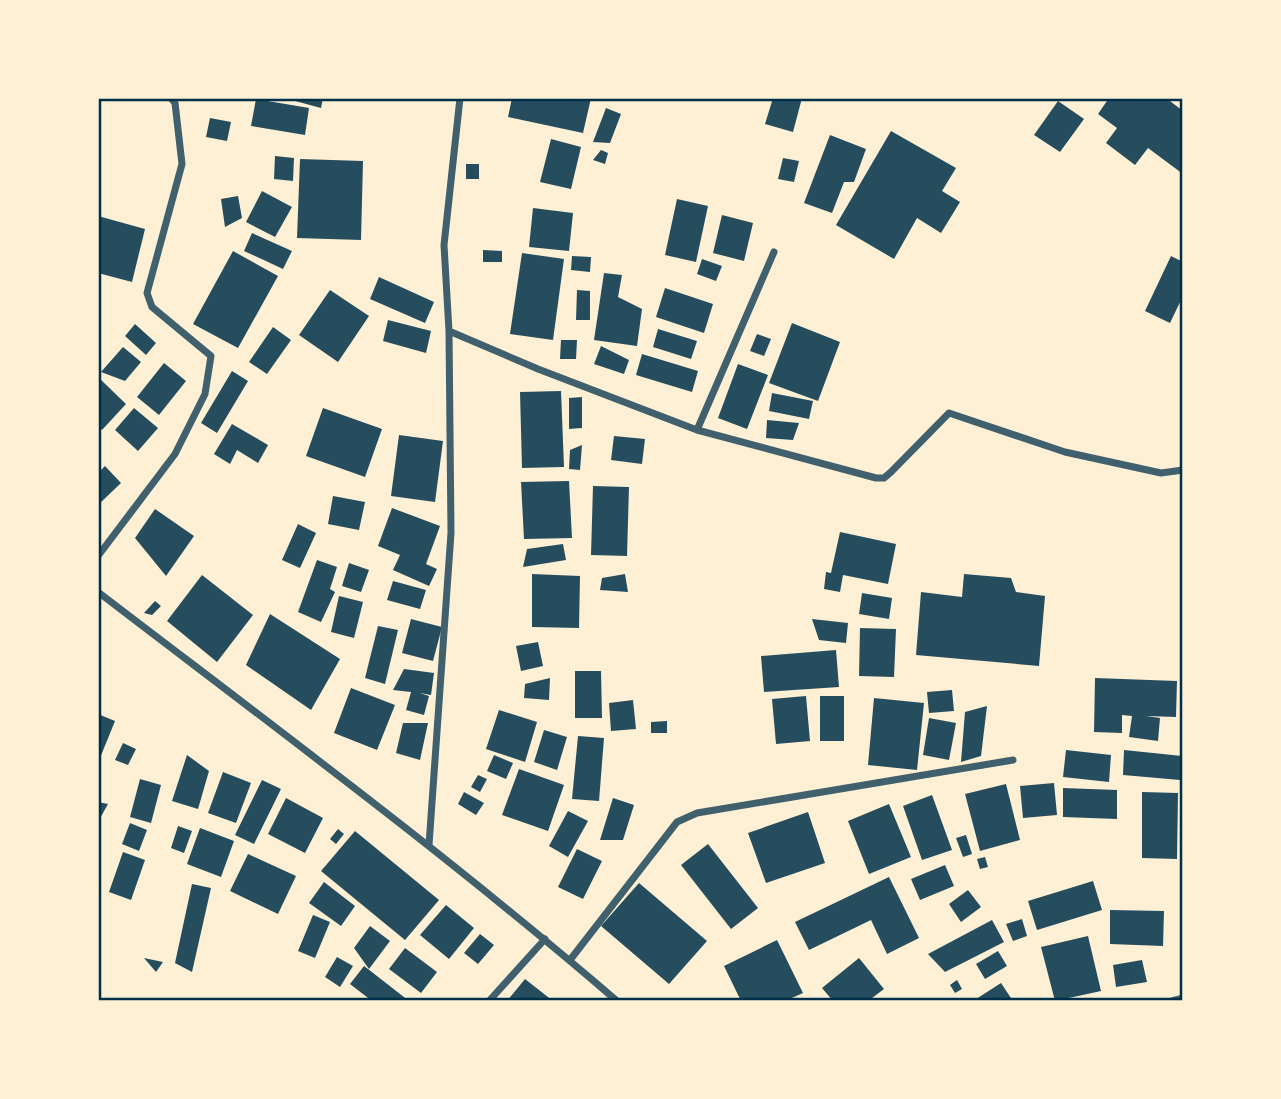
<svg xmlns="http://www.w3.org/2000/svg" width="1281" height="1099" font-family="'IBM Plex Sans',sans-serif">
<rect width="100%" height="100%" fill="#fdf0d5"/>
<path fill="#264d5e" d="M 284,98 L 323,98 L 321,108 Z
M 512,98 L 591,98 L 583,133 L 508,117 Z
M 773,98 L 802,98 L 793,132 L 765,124 Z
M 1109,98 L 1166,98 L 1183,111 L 1183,174 L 1148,148 L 1135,165 L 1106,143 L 1117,128 L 1098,114 Z
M 256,99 L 309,108 L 305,135 L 251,126 Z
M 1058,101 L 1084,119 L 1060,152 L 1034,135 Z
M 606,108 L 621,114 L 610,143 L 593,142 Z
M 210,118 L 231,122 L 227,141 L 206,137 Z
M 891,131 L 956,168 L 942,191 L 960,202 L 941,233 L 917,218 L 894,259 L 836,225 Z
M 830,135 L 866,149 L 854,182 L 844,182 L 832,213 L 804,203 Z
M 551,139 L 581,147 L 571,189 L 540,182 Z
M 601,150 L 608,153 L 605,164 L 593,160 Z
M 275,156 L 294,158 L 293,181 L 274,179 Z
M 783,158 L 799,161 L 794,182 L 778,179 Z
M 300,159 L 363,161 L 361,240 L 297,238 Z
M 466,164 L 479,164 L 479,179 L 466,179 Z
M 262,191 L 292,207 L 275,237 L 246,222 Z
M 238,196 L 242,218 L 225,227 L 221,199 Z
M 677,199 L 708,206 L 696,262 L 665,255 Z
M 533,208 L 573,213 L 569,251 L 529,247 Z
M 722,215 L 753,223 L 744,261 L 713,253 Z
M 98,216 L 145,229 L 132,282 L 98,273 Z
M 252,233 L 292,251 L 283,269 L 244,251 Z
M 483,250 L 502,251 L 502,262 L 483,262 Z
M 233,251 L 278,276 L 238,348 L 193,324 Z
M 522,253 L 564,259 L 553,340 L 510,334 Z
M 572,256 L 591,257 L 590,272 L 571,270 Z
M 1171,256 L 1183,262 L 1183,296 L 1170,323 L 1145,311 Z
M 702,259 L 722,266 L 716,281 L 697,274 Z
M 604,273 L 622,275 L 618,297 L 642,309 L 637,346 L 594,340 Z
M 379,277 L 434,302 L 425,323 L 370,299 Z
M 665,288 L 713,304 L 704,333 L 656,317 Z
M 330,290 L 369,316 L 338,362 L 299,335 Z
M 577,290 L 590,291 L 590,320 L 576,320 Z
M 388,320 L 431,331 L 426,353 L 383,341 Z
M 792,323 L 840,342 L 818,401 L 769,383 Z
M 135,324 L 156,343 L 146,355 L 125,336 Z
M 273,327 L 291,340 L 267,374 L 249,362 Z
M 658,329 L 697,341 L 691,359 L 653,347 Z
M 757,334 L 771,339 L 764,356 L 750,351 Z
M 561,340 L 577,340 L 576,359 L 560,359 Z
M 601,346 L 629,360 L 624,374 L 594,364 Z
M 123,347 L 141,362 L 125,381 L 101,372 Z
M 642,354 L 698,371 L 692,392 L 636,375 Z
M 164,363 L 186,381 L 159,415 L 137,397 Z
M 738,364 L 768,375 L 747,429 L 718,418 Z
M 232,371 L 248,381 L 217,433 L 201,423 Z
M 98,377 L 126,404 L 102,430 L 98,426 Z
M 561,391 L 564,467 L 522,468 L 520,392 Z
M 772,393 L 813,401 L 809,419 L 769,411 Z
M 582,397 L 582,428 L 569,429 L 569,398 Z
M 134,408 L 158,428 L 138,451 L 115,430 Z
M 323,408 L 382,429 L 365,477 L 306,456 Z
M 767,420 L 799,423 L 793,440 L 766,438 Z
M 232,424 L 268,445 L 258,463 L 237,450 L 230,464 L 214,454 Z
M 399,435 L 443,441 L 435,502 L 391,496 Z
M 614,436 L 645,439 L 642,464 L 611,460 Z
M 582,445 L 580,470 L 569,469 L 570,450 Z
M 105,466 L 121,483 L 98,505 L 98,473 Z
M 569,481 L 572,538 L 524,539 L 521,482 Z
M 593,486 L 629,487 L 627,556 L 591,555 Z
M 333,496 L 365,502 L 359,530 L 328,524 Z
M 392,508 L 440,526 L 426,564 L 437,569 L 429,586 L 393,570 L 400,555 L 378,546 Z
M 155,509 L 194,536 L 166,576 L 135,538 Z
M 298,524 L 316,533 L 300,568 L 282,560 Z
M 840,532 L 896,544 L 888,584 L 843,575 L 840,592 L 824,589 L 826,572 L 831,573 Z
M 563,544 L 566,560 L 523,567 L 527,549 Z
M 317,560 L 337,567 L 330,589 L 335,592 L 321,622 L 298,612 Z
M 349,563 L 369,570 L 361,592 L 342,586 Z
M 532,574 L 580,576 L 579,628 L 532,627 Z
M 625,574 L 628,592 L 600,590 L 602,578 Z
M 964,574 L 1011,578 L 1016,592 L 1045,596 L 1039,666 L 916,655 L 921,592 L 962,597 Z
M 202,575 L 253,615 L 217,662 L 167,621 Z
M 393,581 L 426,590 L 420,609 L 387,600 Z
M 862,593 L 892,598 L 889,619 L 859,614 Z
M 339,596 L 363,602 L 354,638 L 331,632 Z
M 155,601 L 161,606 L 152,615 L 144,613 Z
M 270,614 L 340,659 L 311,710 L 246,665 Z
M 411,619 L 442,627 L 433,661 L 402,653 Z
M 812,619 L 848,623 L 846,643 L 819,640 Z
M 378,626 L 398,630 L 385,684 L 365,678 Z
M 860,628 L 896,629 L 894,677 L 859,676 Z
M 538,642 L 543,666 L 521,671 L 516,646 Z
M 836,650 L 839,687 L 764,692 L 761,656 Z
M 404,669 L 434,673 L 431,695 L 420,693 L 429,696 L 424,715 L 406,710 L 411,692 L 393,690 Z
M 575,671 L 601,671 L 602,718 L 575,718 Z
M 550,678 L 549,700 L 524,698 L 525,684 Z
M 1095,678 L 1177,681 L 1176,717 L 1146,716 L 1160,718 L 1158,741 L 1129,737 L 1132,716 L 1122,715 L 1122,733 L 1094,732 Z
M 351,688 L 395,705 L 377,750 L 334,733 Z
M 952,690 L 954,711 L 929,713 L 927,692 Z
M 806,696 L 810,741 L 776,744 L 772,699 Z
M 820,696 L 844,696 L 844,741 L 820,741 Z
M 874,698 L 924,703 L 917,770 L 868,765 Z
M 633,700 L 636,729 L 611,731 L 609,703 Z
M 987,706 L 981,756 L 961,762 L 965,712 Z
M 499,710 L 537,722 L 525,762 L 486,749 Z
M 98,714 L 115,721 L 100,758 L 98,757 Z
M 929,718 L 956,723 L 949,760 L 923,755 Z
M 667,721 L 667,733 L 651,733 L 651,722 Z
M 403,723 L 428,723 L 420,760 L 396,753 Z
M 544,730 L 567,737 L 557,770 L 534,762 Z
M 578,736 L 604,738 L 599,801 L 572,799 Z
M 123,743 L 136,749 L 128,765 L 115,760 Z
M 1066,750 L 1111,755 L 1109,782 L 1063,777 Z
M 1124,750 L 1182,756 L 1180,780 L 1123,775 Z
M 187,755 L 209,771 L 198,809 L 172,801 Z
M 494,755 L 513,763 L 506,779 L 487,771 Z
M 519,769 L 564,785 L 548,831 L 502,815 Z
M 223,772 L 251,783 L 236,823 L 208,813 Z
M 478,775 L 487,779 L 480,792 L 471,787 Z
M 140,779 L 161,785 L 151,823 L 130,817 Z
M 262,780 L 281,789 L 254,844 L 235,835 Z
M 1054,783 L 1057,815 L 1023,818 L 1020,786 Z
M 1006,784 L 1020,840 L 980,851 L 965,794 Z
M 1063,788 L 1117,790 L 1117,819 L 1063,817 Z
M 464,792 L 484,803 L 476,815 L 458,804 Z
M 1142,792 L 1178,793 L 1177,859 L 1142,858 Z
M 932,795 L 952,850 L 922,860 L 903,806 Z
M 286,798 L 323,818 L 305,853 L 268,834 Z
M 613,798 L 634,805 L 623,840 L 600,840 Z
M 98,802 L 108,804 L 98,822 Z
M 889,804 L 911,857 L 869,874 L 848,821 Z
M 568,811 L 588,821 L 568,857 L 549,846 Z
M 808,812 L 825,863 L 766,883 L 748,833 Z
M 130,823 L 147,830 L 139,851 L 122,844 Z
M 178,826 L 192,831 L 184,853 L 171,848 Z
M 200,828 L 234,841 L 221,877 L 187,864 Z
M 338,829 L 344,834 L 336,844 L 330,839 Z
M 355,831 L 439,900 L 405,940 L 321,871 Z
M 966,835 L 972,854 L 963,857 L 956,838 Z
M 708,844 L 758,908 L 731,929 L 681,865 Z
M 577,849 L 602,861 L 583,899 L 558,887 Z
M 123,852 L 145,860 L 131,900 L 109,892 Z
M 248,854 L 296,876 L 278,914 L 230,891 Z
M 985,857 L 988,867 L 980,869 L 977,859 Z
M 945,865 L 954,886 L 920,900 L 911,879 Z
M 889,877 L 919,938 L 887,954 L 871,920 L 809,950 L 795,922 Z
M 1093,881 L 1102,910 L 1037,930 L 1028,901 Z
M 324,882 L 355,906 L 341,926 L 309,903 Z
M 639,883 L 707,941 L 669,984 L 601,926 Z
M 192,884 L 211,888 L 192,972 L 175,963 Z
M 968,890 L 981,907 L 961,922 L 949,904 Z
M 446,905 L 474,928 L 449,959 L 420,935 Z
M 1110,910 L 1164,911 L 1163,946 L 1110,944 Z
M 313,915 L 330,922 L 315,958 L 298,951 Z
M 1022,919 L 1027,936 L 1013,941 L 1006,924 Z
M 992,920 L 1004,942 L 945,972 L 928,954 Z
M 370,926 L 390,941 L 369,969 L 354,948 Z
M 480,934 L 494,945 L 478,964 L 464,953 Z
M 1088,936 L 1101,991 L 1055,1001 L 1041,947 Z
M 777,940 L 803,993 L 785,1001 L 741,1001 L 724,966 Z
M 405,948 L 437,972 L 421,993 L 389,969 Z
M 998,951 L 1007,966 L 985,979 L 976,964 Z
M 337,957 L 353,966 L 340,987 L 325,977 Z
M 144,958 L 163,962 L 156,972 Z
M 859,958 L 884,989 L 868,1001 L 833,1001 L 822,988 Z
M 1142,960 L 1147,982 L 1116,987 L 1113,965 Z
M 364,966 L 368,969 L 409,1001 L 372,1001 L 350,984 Z
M 525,979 L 553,1001 L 507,1001 Z
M 957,980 L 962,989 L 955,993 L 950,985 Z
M 1001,983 L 1013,1001 L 973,1001 Z"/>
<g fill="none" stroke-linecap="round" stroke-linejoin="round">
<path stroke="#3f606c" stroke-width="7" d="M 449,331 L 538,369 L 697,430 L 876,478 L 884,478 L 891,472 L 949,413 L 1065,452 L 1161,473 L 1183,470
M 697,430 L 774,252
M 98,556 L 175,454 L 205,394 L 211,356 L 152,307 L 147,293 L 182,164 L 175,103 L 171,98
M 98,592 C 273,726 450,857 617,1001
M 429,845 L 451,533 L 449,331 L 444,245 L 460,98
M 570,960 L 677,822 L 697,813 L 1013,760
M 489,1001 L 545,939
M 1172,1001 L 1183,998"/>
</g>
<rect width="1281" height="1099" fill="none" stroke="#fdf0d5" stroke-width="200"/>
<rect x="100" y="100" width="1081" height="899" fill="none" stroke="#003049" stroke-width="2.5"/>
</svg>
